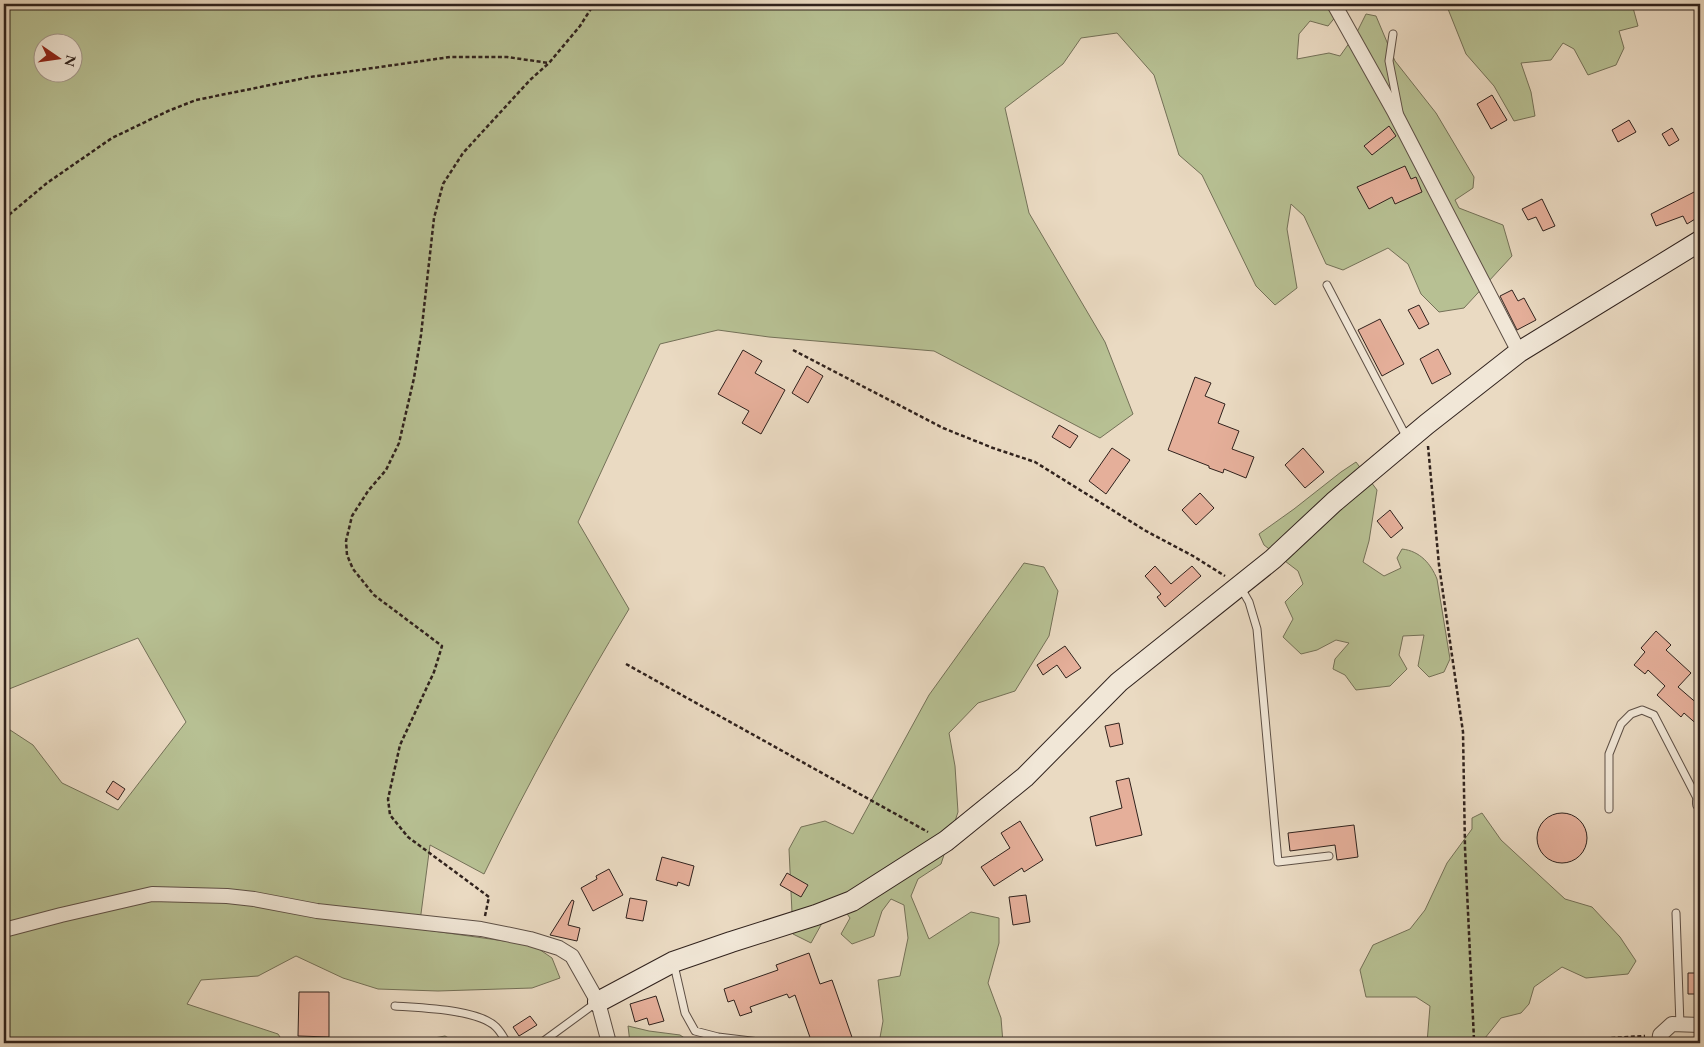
<svg xmlns="http://www.w3.org/2000/svg" width="1704" height="1047" font-family="'EB Garamond',serif">
<rect width="100%" height="100%" fill="#eadac2"/>
<filter id="stains"><feTurbulence type="fractalNoise" baseFrequency=".004" numOctaves="4"/><feColorMatrix values="0 0 0 0 .2 0 0 0 0 .09 0 0 0 0 .02 0 0 0 .5 -.17"/></filter>
<radialGradient id="worn" r=".72"><stop offset=".6" stop-color="#630" stop-opacity="0"/><stop offset="1" stop-color="#630" stop-opacity=".3"/></radialGradient>
<path fill="#b7c093" stroke="#747158" fill-rule="evenodd" d="M 4,4 L 1036,4 L 1037,5 L 1051,4 L 1346,4 L 1328,26 L 1310,21 L 1299,34 L 1297,59 L 1329,53 L 1340,56 L 1357,32 L 1366,14 L 1376,16 L 1395,61 L 1436,113 L 1474,177 L 1473,188 L 1455,200 L 1459,208 L 1503,225 L 1512,256 L 1464,308 L 1439,312 L 1421,294 L 1408,264 L 1388,248 L 1343,270 L 1326,264 L 1304,216 L 1291,204 L 1287,229 L 1297,288 L 1275,305 L 1256,286 L 1202,175 L 1179,155 L 1154,75 L 1117,33 L 1081,38 L 1063,64 L 1005,108 L 1029,213 L 1105,342 L 1133,414 L 1100,438 L 934,351 L 769,337 L 718,330 L 660,344 L 578,522 L 629,609 C 577,695 528,783 484,874 L 430,845 L 419,929 L 533,945 L 552,958 L 560,978 L 532,988 L 438,991 L 378,989 L 343,978 L 296,956 L 258,976 L 201,980 L 187,1004 L 278,1034 L 284,1043 L 4,1043 L 4,726 L 33,745 L 62,783 L 118,810 L 186,722 L 138,638 L 4,691 ZM 42,42 L 72,42 L 72,72 L 42,72 Z
M 1446,4 L 1575,4 L 1580,8 L 1590,4 L 1632,4 L 1638,26 L 1619,31 L 1624,48 L 1616,65 L 1588,75 L 1574,49 L 1563,43 L 1551,60 L 1521,63 L 1531,92 L 1535,116 L 1514,121 L 1494,86 L 1466,54 Z
M 1356,462 L 1377,490 L 1369,541 L 1363,562 L 1384,576 L 1401,568 L 1397,558 L 1402,549 C 1420,551 1431,564 1437,579 L 1450,659 L 1444,672 L 1429,677 L 1418,666 L 1424,635 L 1403,636 L 1399,655 L 1407,669 L 1390,686 L 1356,690 L 1345,675 L 1333,669 L 1335,659 L 1349,643 L 1336,640 L 1317,650 L 1301,654 L 1283,637 L 1293,619 L 1285,602 L 1303,584 L 1298,571 L 1264,545 L 1259,534 L 1294,509 L 1341,472 Z
M 1024,563 L 1044,567 L 1058,591 L 1049,636 L 1015,691 L 978,703 L 949,733 L 955,766 L 958,812 L 941,864 L 918,879 L 911,896 L 929,939 L 971,912 L 999,918 L 999,943 L 988,983 L 1001,1018 L 1003,1043 L 879,1043 L 883,1021 L 878,980 L 900,976 L 908,938 L 904,905 L 891,899 L 882,911 L 874,936 L 852,944 L 841,934 L 850,918 L 836,898 L 811,943 L 793,934 L 789,849 L 801,827 L 825,821 L 853,834 L 929,695 Z
M 1482,813 L 1501,840 L 1565,899 L 1592,907 L 1620,937 L 1636,961 L 1628,974 L 1586,978 L 1562,967 L 1534,987 L 1529,1004 L 1521,1013 L 1501,1018 L 1481,1043 L 1427,1043 L 1430,1006 L 1416,997 L 1366,997 L 1360,970 L 1373,945 L 1410,929 L 1425,910 L 1447,863 L 1472,829 L 1472,818 Z
M 628,1026 L 649,1031 L 680,1035 L 692,1043 L 630,1043 Z
M 445,1036 L 458,1043 L 407,1043 Z"/>
<path fill="#e5af9a" stroke="#30221d" d="M 1492,95 L 1507,120 L 1491,129 L 1477,104 Z
M 1629,120 L 1636,132 L 1618,142 L 1612,130 Z
M 1389,126 L 1396,136 L 1372,155 L 1364,146 Z
M 1672,128 L 1679,140 L 1669,146 L 1662,134 Z
M 1405,166 L 1411,179 L 1416,177 L 1422,192 L 1395,204 L 1392,197 L 1369,209 L 1357,187 Z
M 1700,189 L 1700,216 L 1687,224 L 1683,216 L 1656,226 L 1651,214 Z
M 1542,199 L 1555,226 L 1543,231 L 1536,217 L 1528,220 L 1522,209 Z
M 1512,290 L 1518,301 L 1524,298 L 1536,320 L 1517,330 L 1500,296 Z
M 1419,305 L 1429,324 L 1419,329 L 1408,310 Z
M 1380,319 L 1404,364 L 1382,376 L 1358,330 Z
M 1438,349 L 1451,374 L 1432,384 L 1420,359 Z
M 743,350 L 762,361 L 755,373 L 785,390 L 761,434 L 742,423 L 749,411 L 718,394 Z
M 807,366 L 823,376 L 808,403 L 792,393 Z
M 1195,377 L 1211,383 L 1205,396 L 1225,404 L 1218,423 L 1239,431 L 1232,449 L 1254,457 L 1246,478 L 1224,469 L 1223,473 L 1209,468 L 1209,466 L 1168,450 Z
M 1059,425 L 1078,436 L 1070,448 L 1052,437 Z
M 1112,448 L 1130,460 L 1106,494 L 1089,481 Z
M 1303,448 L 1324,472 L 1305,488 L 1285,465 Z
M 1200,493 L 1214,508 L 1196,525 L 1182,510 Z
M 1390,510 L 1403,528 L 1391,538 L 1377,521 Z
M 1155,566 L 1171,584 L 1192,566 L 1201,576 L 1165,607 L 1157,597 L 1161,594 L 1145,576 Z
M 1656,631 L 1671,645 L 1666,650 L 1691,673 L 1678,687 L 1700,706 L 1700,727 L 1684,713 L 1681,717 L 1657,695 L 1665,686 L 1648,670 L 1645,674 L 1634,665 L 1645,652 L 1641,648 Z
M 1065,646 L 1081,668 L 1066,678 L 1057,665 L 1043,675 L 1037,665 Z
M 1119,723 L 1123,744 L 1110,747 L 1105,726 Z
M 1129,778 L 1142,835 L 1096,846 L 1090,817 L 1122,808 L 1116,781 Z
M 113,781 L 125,789 L 118,800 L 106,792 Z
M1537 838a25 25 0 1 1 50 0a25 25 0 1 1-50 0Z
M 1020,821 L 1043,860 L 1024,872 L 1022,868 L 994,886 L 981,867 L 1010,848 L 1001,833 Z
M 1354,825 L 1358,857 L 1337,860 L 1335,845 L 1290,851 L 1288,833 Z
M 662,857 L 694,866 L 689,886 L 678,882 L 677,886 L 656,880 Z
M 609,869 L 623,895 L 593,911 L 581,888 L 597,879 L 596,876 Z
M 787,873 L 808,885 L 801,897 L 780,885 Z
M 1026,895 L 1030,922 L 1013,925 L 1009,897 Z
M 630,898 L 647,901 L 643,921 L 626,918 Z
M 572,900 L 574,901 L 568,925 L 580,928 L 577,941 L 550,935 Z
M 809,953 L 820,984 L 832,980 L 854,1043 L 812,1043 L 795,995 L 789,998 L 787,994 L 750,1007 L 752,1012 L 740,1016 L 734,1000 L 728,1002 L 724,989 L 778,970 L 776,965 Z
M 1688,973 L 1700,973 L 1700,994 L 1688,994 Z
M 299,992 L 329,992 L 329,1037 L 298,1036 Z
M 656,996 L 664,1021 L 649,1025 L 647,1018 L 635,1022 L 630,1004 Z
M 530,1016 L 537,1025 L 519,1036 L 513,1027 Z"/>
<g fill="none" stroke-linecap="round" stroke-linejoin="round">
<g stroke="#5e5046" stroke-width="9">
<path id="lane" d="M 1393,34 L 1389,61 L 1399,112
M 1327,285 L 1407,438
M 1241,588 L 1249,602 L 1257,629 L 1278,862 L 1329,856
M 1609,809 L 1609,754 L 1621,724 L 1631,714 L 1642,710 L 1654,715 L 1699,802
M 1676,913 L 1680,1025
M 674,965 L 685,1013 L 695,1031 L 718,1037 L 767,1043
M 395,1006 C 420,1008 478,1009 496,1027 C 501,1032 504,1038 507,1043
M 541,1043 L 597,1002"/>
</g>
<g stroke="#5e5046" stroke-width="16">
<path id="street" d="M 1334,4 L 1394,111 L 1519,352
M 1700,801 L 1700,804
M 4,930 L 61,915 L 152,894 L 227,896 L 254,899 L 317,911 L 481,929 L 530,939 L 559,948 L 572,956 L 598,1002 L 609,1043
M 1659,1043 L 1660,1035 L 1672,1024 L 1700,1025"/>
</g>
<g stroke="#30221d" stroke-width="22">
<path id="secondary" d="M 598,1002 L 673,962 L 731,942 L 816,915 L 852,901 L 946,841 L 1025,777 L 1119,682 L 1273,559 L 1334,502 L 1427,424 L 1519,352 L 1700,241"/>
</g>
<path stroke="#30221d" stroke-width="2.5" stroke-dasharray="4 2.5" stroke-linecap="butt" d="M 4,219 L 47,183 L 112,138 L 168,111 L 196,100 L 310,77 L 450,57 L 507,57 L 549,63
M 793,350 L 943,428 L 993,448 L 1035,462 L 1146,531 L 1193,556 L 1225,576
M 1428,446 L 1439,565 L 1463,732 L 1465,848 L 1474,1040 L 1477,1043
M 626,664 L 928,832
M 485,916 L 489,897 L 408,837 L 390,815 L 388,799 L 400,745 L 434,672 L 442,646 L 374,595 L 353,569 L 347,555 L 346,541 L 352,516 L 368,491 L 386,470 L 399,443 L 414,378 L 421,335 L 434,218 L 443,184 L 463,153 L 530,80 L 549,63 L 580,26 L 594,4
M 1527,1043 L 1645,1036"/>
<use href="#lane" stroke="#f1e7d7" stroke-width="7"/>
<use href="#street" stroke="#f1e7d7" stroke-width="14"/>
<use href="#secondary" stroke="#f1e7d7" stroke-width="20"/>
</g>
<rect width="1704" height="1047" fill="none" stroke="#eadac2" stroke-width="20"/>
<rect x="5" y="5" width="1694" height="1037" fill="none" stroke="#30221d" stroke-width="2.5"/>
<rect x="10" y="10" width="1684" height="1027" fill="none" stroke="#30221d"/>
<g transform="translate(58 58) rotate(103)"><circle r="24" fill="#f1e7d7" stroke="#a4988d"/>
<path d="M0-4L9 19L0 12L-9 19Z" fill="#8f2418"/>
<text y="-8" font-size="14" font-weight="bold" text-anchor="middle" fill="#30221d">N</text>
</g>
<rect width="100%" height="100%" filter="url(#stains)"/>
<rect width="100%" height="100%" fill="url(#worn)"/>
</svg>
